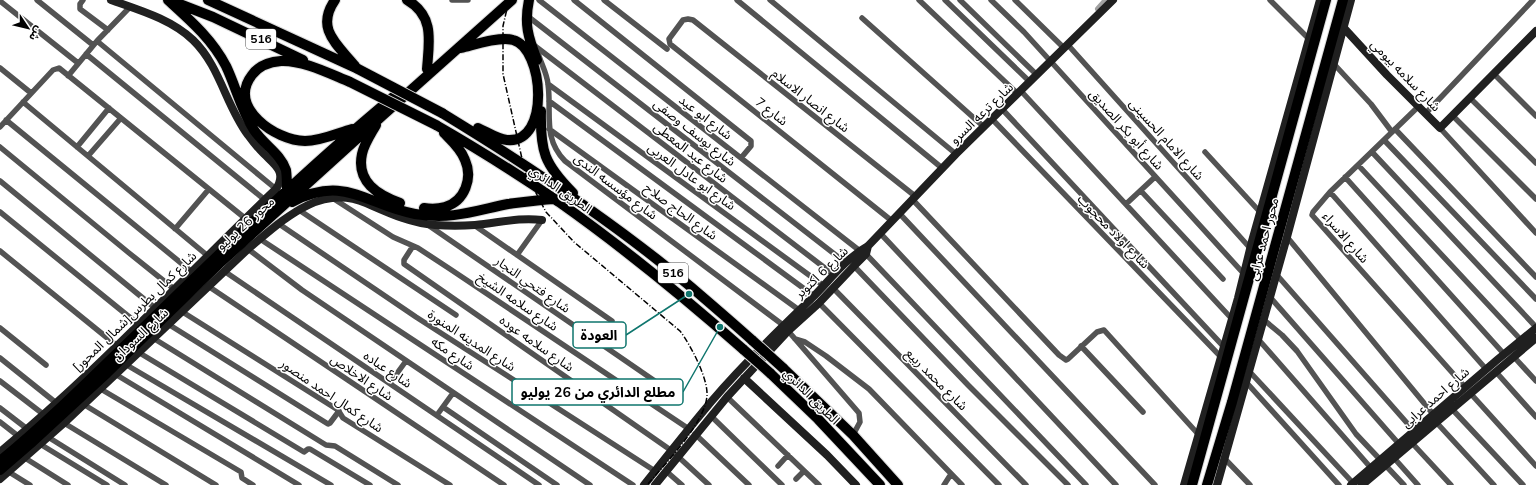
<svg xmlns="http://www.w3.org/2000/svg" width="1536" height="485" font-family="'Nunito Sans','Noto Sans Arabic',sans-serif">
<rect width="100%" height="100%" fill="#fff"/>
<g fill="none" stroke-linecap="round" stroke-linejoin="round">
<path stroke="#a1a1a1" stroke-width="6" d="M 1098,9 L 1106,0"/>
<g stroke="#dbdbdb" stroke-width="12">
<path id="highway" d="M 168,0 C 190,20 212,39 226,66 C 236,87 241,110 254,130 C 263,144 281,154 286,170 C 287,177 287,184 287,191
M 208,0 L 358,69
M 335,0 C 315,29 337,44 355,66
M 407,0 C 435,16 429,42 427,69
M 529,0 C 524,24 528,37 537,60
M 172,1 L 213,17 L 303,60
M 461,48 C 474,45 499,36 513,40 C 544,48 551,144 507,140 C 497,139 487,132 478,128
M 350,82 C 330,74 303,60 281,61 C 269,62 259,65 252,75 C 227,107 276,141 305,141 C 321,141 338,133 352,129
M 541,111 C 540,151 544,164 573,193
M 442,113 C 529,166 614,222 691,287 C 712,305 733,323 753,341
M 376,125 C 371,134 364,144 362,154 C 356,182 378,195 400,203
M 436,125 C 478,149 519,175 559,202 C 624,248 685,298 744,350
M 292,202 C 345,174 366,205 415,214 C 452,220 474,211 508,204 C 524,202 539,200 554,199
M 424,208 C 431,209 438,209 445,207 C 465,201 473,178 465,160 C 461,149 452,141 444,133
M 783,368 L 853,435 L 898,485
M 770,373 L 818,419 L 880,485
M 0,461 C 49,421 94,375 140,331 C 222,251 305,170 393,97
M 0,470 L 30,444 L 107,373 L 221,262 L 382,116 L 512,0
M 1192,485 L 1326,0
M 1207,485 L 1232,402 L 1343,0"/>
</g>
<path stroke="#535353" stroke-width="5.5" d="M 37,0 L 93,45
M 83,0 L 80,4 L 80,9 L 108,30
M 452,0 L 468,0
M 539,0 L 860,251
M 574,0 L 751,141 L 751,146 L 741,158
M 604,0 L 667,49
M 737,0 L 942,168
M 770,0 L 956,154
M 919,0 L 1018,94
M 945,0 L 1030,82
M 960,0 L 1037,75
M 991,0 L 1024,32 L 1244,274
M 1015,0 L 1064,48
M 1270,0 L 1309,39
M 0,1 L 78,63
M 530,18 L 846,263
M 862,18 L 984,127
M 97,41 L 276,189
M 1068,45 L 1250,248
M 535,46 L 834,275
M 86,54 L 265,200
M 539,56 C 542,65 547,74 548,84 C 552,113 542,137 565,161 L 783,325 L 859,413 L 860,422 L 853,435
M 1333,63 L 1371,104 L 1392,132
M 0,68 L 31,93
M 1494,74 L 1536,116
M 68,76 L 97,41 L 130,7
M 548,84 L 824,286
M 1021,91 L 1232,319
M 1470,98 L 1536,163
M 549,101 L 814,296
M 23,102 L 208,256
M 1419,106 L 1330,192 L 1313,212 L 1312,215 L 1465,387
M 1002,109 L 1224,347
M 1426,113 L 1533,0
M 1453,116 L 1536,199
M 992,119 L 1221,357
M 6,120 L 192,272
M 0,127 L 53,70 L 59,68 L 246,219
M 1440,128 L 1536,233
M 549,129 L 799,310
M 1395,129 L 1536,277
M 1384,140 L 1536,299
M 0,147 L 129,253 L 174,289
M 77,147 L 109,108
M 1205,152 L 1260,212
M 1372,152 L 1536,327
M 88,156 L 121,118
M 1358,165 L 1521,340
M 1345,177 L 1504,354
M 0,181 L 155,308
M 1141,191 L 1223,279
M 1330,192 L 1486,369
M 334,199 L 393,237 L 418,248 L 450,269 L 689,429
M 912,199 L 1059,355 L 1066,360 L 1068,359 L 1097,332 L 1104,330 L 1198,434
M 1126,204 L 1155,177
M 299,210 L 456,315
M 0,212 L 138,324
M 899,213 L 1155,485
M 892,221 L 670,44 L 669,39 L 683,20 L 688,19 L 693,20 L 915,196
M 279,224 L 416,317 L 655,471
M 428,225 L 665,388
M 474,225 L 612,321
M 175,229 L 209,189
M 880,233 L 1116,485
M 1287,237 L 1433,414
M 260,239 L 633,485
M 413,246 L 404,260 L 404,264 L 672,451 L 709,485
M 248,249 L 302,290 L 590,485
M 0,251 L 116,345
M 865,253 L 1086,485
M 517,255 L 542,220
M 854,266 L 968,385 L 1068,485
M 224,271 L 539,485
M 1276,274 L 1414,431
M 208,286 L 504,485
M 833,288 L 1026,485
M 1270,297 L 1399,444
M 819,303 L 999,485
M 181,311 L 338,410 L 343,418 L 450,485
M 1264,320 L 1282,335 L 1297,351 L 1356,434 L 1404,485
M 168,324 L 328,424 L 330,423 L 339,411
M 0,328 L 46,365
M 153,338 L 326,445 L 335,446 L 398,485
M 795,339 L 805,342 L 826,356 L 869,389 L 962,485
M 1258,339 L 1371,468
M 1081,346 L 1143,412
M 138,352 L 304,452 L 308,449 L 310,449 L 370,485
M 1514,357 L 1536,381
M 0,358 L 55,402
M 125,364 L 331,485
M 1249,371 L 1353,483
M 1496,372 L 1536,417
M 115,374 L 299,485
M 0,381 L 43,414
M 1246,382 L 1339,485
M 390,383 L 406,361
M 99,388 L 241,472 L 242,478 L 253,485
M 1471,394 L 1536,466
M 727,397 L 819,485
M 83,404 L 216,485
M 443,407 L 557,485
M 0,408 L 26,428
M 1452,409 L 1523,485
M 437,415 L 453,393
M 711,416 L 782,485
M 0,422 L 18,436
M 1436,422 L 1494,485
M 64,423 L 166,485
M 695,434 L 749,485
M 48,437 L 125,485
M 1412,443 L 1451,485
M 40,444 L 107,485
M 25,458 L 68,485
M 1394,458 L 1418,485
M 1225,459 L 1250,485
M 778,466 L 788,455
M 666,471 L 682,485
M 9,472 L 30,485
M 796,479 L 804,471
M 944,485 L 951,474"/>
<path stroke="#202020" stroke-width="8" d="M 1343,27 L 1387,75 L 1440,128 L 1536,31
M 744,378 L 827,455 L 856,485
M 0,452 C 98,371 184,277 276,189 C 287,172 275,165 264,154 C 258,148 253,142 248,135 C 226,106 220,66 193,40 C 171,19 139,10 111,0
M 0,479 L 64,423 L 248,249 C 282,221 319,183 366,203 C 389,213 410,223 435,225 C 448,226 462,226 475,225 C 498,223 519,217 542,220
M 644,485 C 663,461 682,437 701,414 C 735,372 774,335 812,298 C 830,280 846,258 868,246 L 956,154 L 1113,0
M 655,485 L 727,397 L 788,331 L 819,303 L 854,266 L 866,254 L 868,246
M 1184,485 L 1238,298 L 1252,241 L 1320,0
M 1217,485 L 1287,237 L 1351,0
M 1351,485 L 1497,360 L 1536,328
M 1362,485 L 1536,338"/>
<use href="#highway" stroke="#000" stroke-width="10"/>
<path stroke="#000" stroke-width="1.5" stroke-dasharray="6 2 1 2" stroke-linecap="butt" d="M 509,0 L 503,26 L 503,74 L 525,172 L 546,212 L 574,242 L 680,331 C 690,344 708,378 707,395 C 706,422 665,464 647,485"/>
<g stroke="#dbdbdb" stroke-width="12" stroke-linecap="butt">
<path id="highway-bridge" d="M 358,69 L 442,113
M 350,82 L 436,125
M 753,341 L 783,368
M 744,350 L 770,373"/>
</g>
<use href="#highway-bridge" stroke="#000" stroke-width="10"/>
</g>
<g text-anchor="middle" stroke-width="3" stroke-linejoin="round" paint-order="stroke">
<g fill="#fff" stroke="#4c4c4c" stroke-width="1">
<rect x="246" y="29" width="30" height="20" rx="3"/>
<rect x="658" y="263" width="30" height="20" rx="3"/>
</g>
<g font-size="12" font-weight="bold" fill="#000">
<text x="261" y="43">516</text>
<text x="673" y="277">516</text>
</g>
<g font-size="13" fill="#000" stroke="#fff">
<text transform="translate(1406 75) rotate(46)" y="5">شارع سلامه بيومي</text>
<text transform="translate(811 100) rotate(38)" y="5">شارع انصار الاسلام</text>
<text transform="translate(772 111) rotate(38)" y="5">شارع 7</text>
<text transform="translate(981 113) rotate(-44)" y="5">شارع ترعه السرو</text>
<text transform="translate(706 117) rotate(38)" y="5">شارع ابو عيد</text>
<text transform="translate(1127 129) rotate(48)" y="5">شارع أبو بكر الصديق</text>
<text transform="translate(695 132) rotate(38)" y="5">شارع يوسف وصفى</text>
<text transform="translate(1167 139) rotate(48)" y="5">شارع الامام الحسينى</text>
<text transform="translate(691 152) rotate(38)" y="5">شارع عبد المعطى</text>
<text transform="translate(692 176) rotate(36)" y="5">شارع ابو عادل العربى</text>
<text transform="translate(616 186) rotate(37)" y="5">شارع مؤسسه الندى</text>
<text transform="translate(561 189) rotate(35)" y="5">الطريق الدائري</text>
<text transform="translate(681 211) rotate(36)" y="5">شارع الحاج صلاح</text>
<text transform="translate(245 223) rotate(-42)" y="5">محور 26 يوليو</text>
<text transform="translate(1114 231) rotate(46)" y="5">شارع اولاد محجوب</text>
<text transform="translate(1346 237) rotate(49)" y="5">شارع الاسراء</text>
<text transform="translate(1263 239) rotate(-75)" y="5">محور احمد عرابى</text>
<text transform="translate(821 272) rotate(-44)" y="5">شارع 6 اكتوبر</text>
<text transform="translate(533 284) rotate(35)" y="5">شارع فتحي النجار</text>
<text transform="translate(518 301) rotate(34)" y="5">شارع سلامه الشيخ</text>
<text transform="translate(134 311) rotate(-44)" y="5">شارع كمال بطرس[شمال المحور]</text>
<text transform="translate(140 334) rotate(-43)" y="5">شارع السودان</text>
<text transform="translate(472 340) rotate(33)" y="5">شارع المدينه المنورة</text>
<text transform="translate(537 343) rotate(35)" y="5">شارع سلامه عوده</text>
<text transform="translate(453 353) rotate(34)" y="5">شارع مكه</text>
<text transform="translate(388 369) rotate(34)" y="5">شارع عباده</text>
<text transform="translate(362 377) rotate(34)" y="5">شارع الاخلاص</text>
<text transform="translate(937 379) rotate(45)" y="5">شارع محمد ربيع</text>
<text transform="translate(332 395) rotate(34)" y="5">شارع كمال احمد منصور</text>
<text transform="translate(812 396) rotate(45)" y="5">الطريق الدائري</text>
<text transform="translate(1435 397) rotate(-41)" y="5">شارع احمد عرابى</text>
</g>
</g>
<path fill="none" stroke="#0f766e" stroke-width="1.5" d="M689 294L626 335M720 327L683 392"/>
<g fill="#0f766e" stroke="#fff" stroke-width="1.5">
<circle cx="689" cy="294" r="4"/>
<circle cx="720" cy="327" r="4"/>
</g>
<g fill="#fff" stroke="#0f766e" stroke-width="1.5">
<rect x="573" y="322" width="53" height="26" rx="4"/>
<rect x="512" y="379" width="171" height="26" rx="4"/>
</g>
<g font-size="14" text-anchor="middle" font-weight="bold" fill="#000">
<text x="599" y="340">العودة</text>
<text x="598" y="397">مطلع الدائري من 26 يوليو</text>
</g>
<g transform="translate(28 28) rotate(125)" stroke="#ffffff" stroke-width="3" paint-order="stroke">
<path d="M0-3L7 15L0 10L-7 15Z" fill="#000000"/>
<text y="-6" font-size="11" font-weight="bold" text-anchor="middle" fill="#000000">ش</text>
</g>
</svg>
